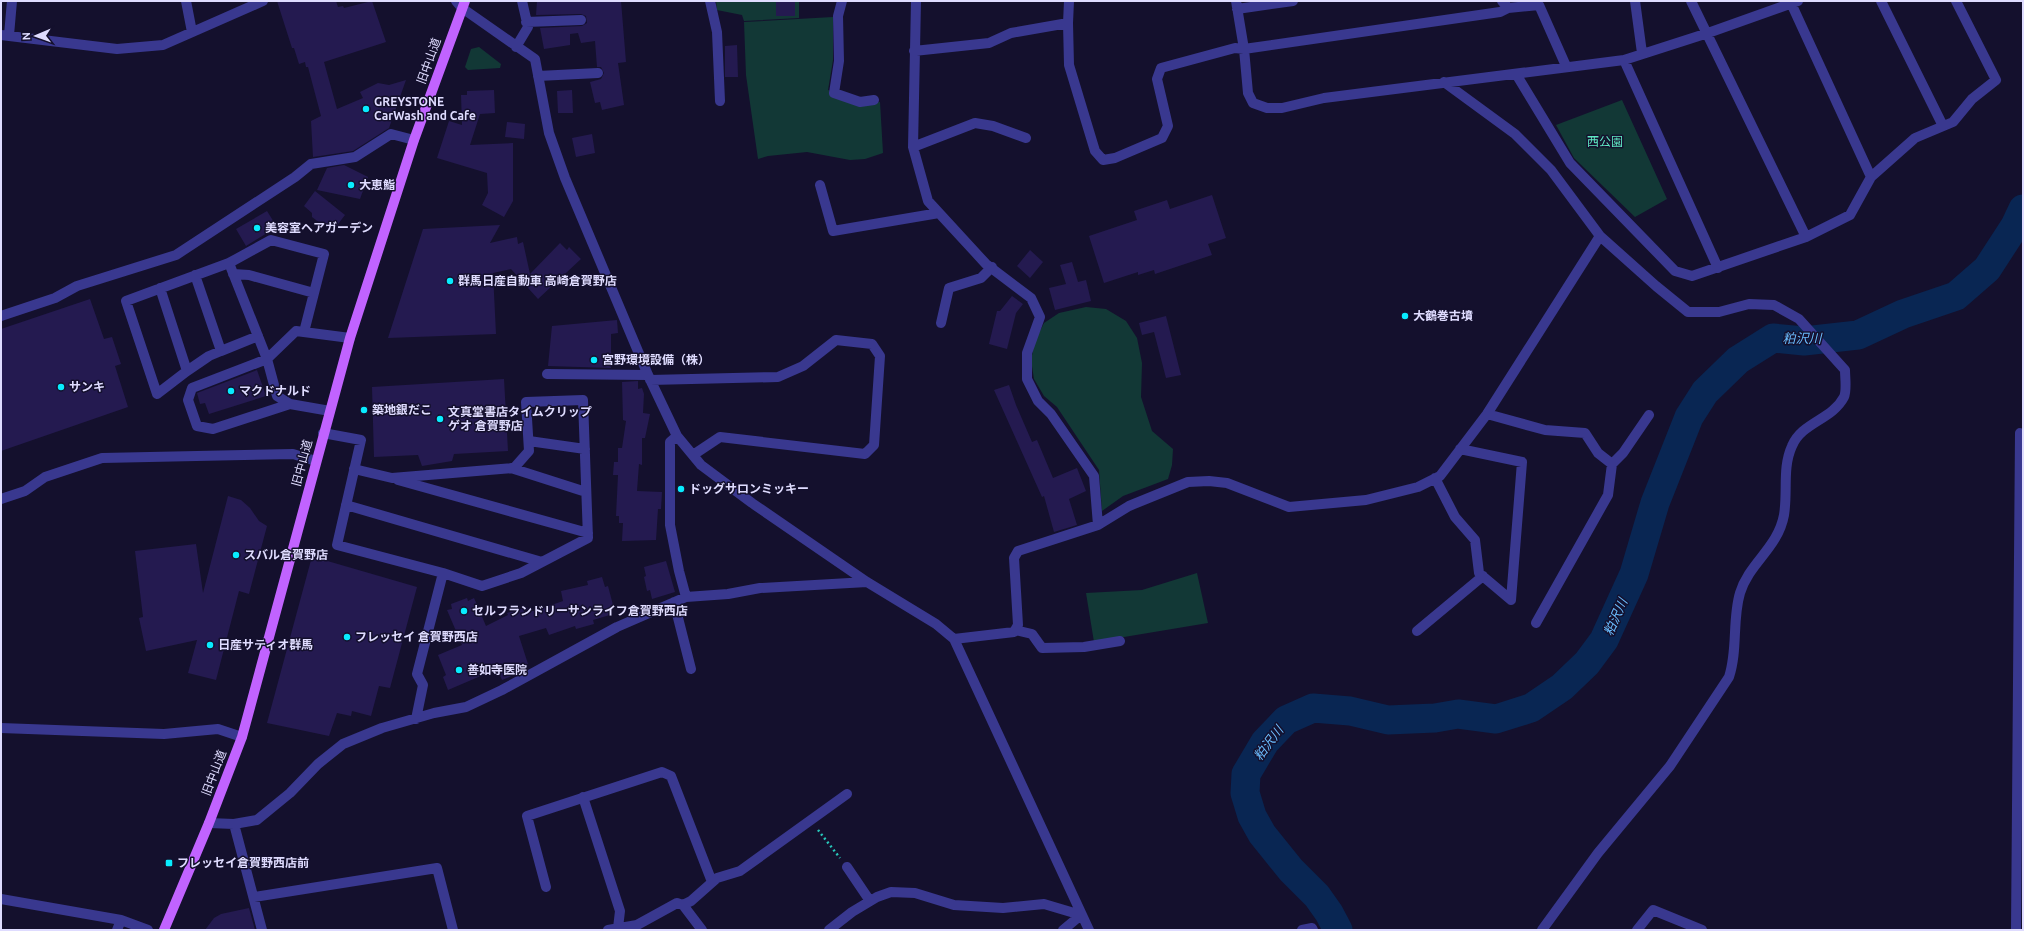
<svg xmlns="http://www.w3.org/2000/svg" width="2024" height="931" font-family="Ubuntu,'Noto Sans JP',sans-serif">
<rect width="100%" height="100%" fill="#14102d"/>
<path fill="#123836" d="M 716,1 L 799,1 L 799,18 L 744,21 L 742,15 L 717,10 Z
M 833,17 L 833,60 L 828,90 L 867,103 L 880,102 L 883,153 L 865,159 L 850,160 L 807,152 L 768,156 L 758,159 L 746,75 L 744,22 Z
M 479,47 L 501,64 L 500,68 L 468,70 L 465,67 L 471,49 Z
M 1622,100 L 1667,199 L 1635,217 L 1574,158 L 1556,125 Z
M 1086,307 L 1106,309 L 1126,321 L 1137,338 L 1142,363 L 1141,397 L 1152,431 L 1173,449 L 1172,465 L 1168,479 L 1123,496 L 1102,511 L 1099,470 L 1057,407 L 1044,396 L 1034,379 L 1031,360 L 1035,341 L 1044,323 L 1059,313 Z
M 1197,573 L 1208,623 L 1094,642 L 1086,593 L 1142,590 Z"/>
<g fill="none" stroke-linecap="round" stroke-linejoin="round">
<path stroke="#092653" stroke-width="29" d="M 1338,930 L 1329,913 L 1317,896 L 1291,870 L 1262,834 L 1252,816 L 1245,793 L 1246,774 L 1265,742 L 1286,720 L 1313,708 L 1350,711 L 1388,720 L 1435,718 L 1458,714 L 1496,719 L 1531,708 L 1562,687 L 1587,663 L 1604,640 L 1634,574 L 1655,503 L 1689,417 L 1705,392 L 1738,360 L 1773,338 L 1804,341 L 1858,335 L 1903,314 L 1956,296 L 1987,269 L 2015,226 L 2023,209"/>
</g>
<path fill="#241a50" d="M 277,1 L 336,1 L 338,7 L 343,6 L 344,8 L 372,1 L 386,42 L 324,62 L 337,109 L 363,98 L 360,92 L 378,83 L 389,85 L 406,80 L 389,128 L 353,151 L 313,157 L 311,121 L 321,116 L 308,67 L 306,67 L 305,62 L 299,64 L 294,48 L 292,48 Z
M 537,1 L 621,1 L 626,62 L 618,63 L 624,105 L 602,110 L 600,102 L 595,103 L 590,82 L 601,79 L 604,73 L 601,67 L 597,67 L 595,41 L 581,43 L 578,33 L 570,34 L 570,45 L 544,49 L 540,28 L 582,26 L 587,23 L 586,16 L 581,14 L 536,15 Z
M 776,1 L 795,1 L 795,16 L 776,16 Z
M 737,45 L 738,77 L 725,77 L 725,46 Z
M 494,90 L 495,113 L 480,114 L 470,145 L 513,143 L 513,201 L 504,217 L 482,205 L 488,193 L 487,173 L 437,158 L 449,121 L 462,125 L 461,95 L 467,95 L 467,91 Z
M 572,90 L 573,113 L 558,113 L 557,91 Z
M 507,122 L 525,124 L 524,139 L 505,137 Z
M 592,134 L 595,153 L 576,157 L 572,138 Z
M 344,165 L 368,177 L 360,199 L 317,190 L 327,168 Z
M 315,191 L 345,215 L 332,232 L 312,217 L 312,213 L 304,206 Z
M 1212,195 L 1226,238 L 1208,244 L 1212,255 L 1155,274 L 1154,270 L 1138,275 L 1138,272 L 1104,283 L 1089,236 L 1137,220 L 1134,211 L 1167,200 L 1170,209 Z
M 267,211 L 277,227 L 246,246 L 236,229 Z
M 500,225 L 490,243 L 517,237 L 518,244 L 523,242 L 530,274 L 560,243 L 567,250 L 569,247 L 581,259 L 538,299 L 511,269 L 493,273 L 496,334 L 388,338 L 423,229 Z
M 1030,250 L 1043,262 L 1030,278 L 1017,266 Z
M 1072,262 L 1078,282 L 1086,280 L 1091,301 L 1055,310 L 1049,288 L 1066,284 L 1060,265 Z
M 1012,296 L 1023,304 L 1016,313 L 1007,349 L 989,344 L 997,311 L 1000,311 Z
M 90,299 L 104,339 L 112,337 L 121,364 L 115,366 L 128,407 L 1,451 L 1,329 Z
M 1166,316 L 1181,375 L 1166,378 L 1154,332 L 1142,335 L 1139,323 Z
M 617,320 L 618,333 L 611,334 L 611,368 L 548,366 L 552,326 Z
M 257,370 L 266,396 L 209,414 L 205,403 L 200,404 L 197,393 Z
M 504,379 L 508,451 L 454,454 L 452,461 L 422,466 L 418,455 L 374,457 L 372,387 Z
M 638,381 L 638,389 L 642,388 L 644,394 L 643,413 L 650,414 L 645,438 L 642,438 L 642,465 L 639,464 L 637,491 L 662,492 L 661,509 L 658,509 L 656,540 L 622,541 L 623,523 L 619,523 L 619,516 L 616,516 L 618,475 L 613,475 L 614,462 L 618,462 L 618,448 L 622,448 L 626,421 L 623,420 L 622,382 Z
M 1009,385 L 1016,405 L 1032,442 L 1037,440 L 1053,478 L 1077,468 L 1086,491 L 1069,499 L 1077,525 L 1054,532 L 1044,496 L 1042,497 L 994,390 Z
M 228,496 L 241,500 L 250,508 L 259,521 L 267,526 L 249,594 L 239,591 L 216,680 L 188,673 L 197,640 L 146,651 L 139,618 L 143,617 L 135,551 L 196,544 L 203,593 Z
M 314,549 L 326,552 L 324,560 L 417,587 L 390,688 L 379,686 L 371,716 L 352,711 L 351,716 L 337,713 L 329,736 L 267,723 Z
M 666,561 L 675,592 L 652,599 L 650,590 L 647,591 L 644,577 L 646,576 L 644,567 Z
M 602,577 L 605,587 L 608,586 L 613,605 L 610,606 L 613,614 L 593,620 L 594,624 L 576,629 L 575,626 L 549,635 L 546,628 L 519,636 L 528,664 L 519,667 L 521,672 L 502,680 L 497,669 L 448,690 L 443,677 L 446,675 L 438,655 L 462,645 L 447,610 L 452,609 L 451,604 L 467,598 L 468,601 L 474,598 L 486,626 L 508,615 L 507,613 L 527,607 L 529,611 L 534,611 L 563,601 L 561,591 L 588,585 L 587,581 Z
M 249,908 L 255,930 L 205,930 L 214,918 L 221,914 Z"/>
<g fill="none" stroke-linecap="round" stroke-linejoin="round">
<path stroke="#28c7ba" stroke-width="2.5" stroke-dasharray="2 3" stroke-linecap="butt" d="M 818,830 L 840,858"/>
<path stroke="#39388f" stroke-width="10" d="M 186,1 L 192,32
M 456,1 L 462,8 L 535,59 L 549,133 L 565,178 L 648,375 L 677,436 L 701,465 L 752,503 L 867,582 L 936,624 L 954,639 L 1089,930
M 710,1 L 717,32 L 720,101
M 842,1 L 838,16 L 839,61 L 834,93 L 860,102 L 874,100
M 916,1 L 913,147 L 928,201 L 986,264 L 1031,298 L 1040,317 L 1027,353 L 1027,379 L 1038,401 L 1051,414 L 1094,476 L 1098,525
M 1236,1 L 1244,49 L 1248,93 L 1253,103 L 1267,108 L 1282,108 L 1324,98 L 1624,60 L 1708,33 L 1798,1
M 1502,1 L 1508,8 L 1539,5 L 1566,66
M 1635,1 L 1642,53
M 1691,1 L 1806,237
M 1790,1 L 1871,177
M 1881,1 L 1943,126
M 1237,9 L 1293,1
M 526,22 L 581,20
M 1068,23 L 1069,65 L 1095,151 L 1103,160 L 1115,158 L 1162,138 L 1168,126 L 1157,79 L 1161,68 L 1235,48 L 1244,49 L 1500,12 L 1508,8
M 1,35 L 117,49 L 163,45 L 263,1
M 9,35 L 12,1
M 516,47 L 528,27 L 522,1
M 914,51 L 989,43 L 1011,33 L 1068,23 L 1069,1
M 1624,60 L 1718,268
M 1516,74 L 1570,163 L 1675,271 L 1692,276 L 1806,237 L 1850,215 L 1871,177 L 1915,138 L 1953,122 L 1972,99 L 1996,80 L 1956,1
M 538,76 L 598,73
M 913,147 L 975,123 L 993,126 L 1026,138
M 820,185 L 833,231 L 939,213
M 229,263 L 271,240 L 324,254 L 314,293 L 249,275 L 233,274
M 160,288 L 187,371 L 157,394 L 126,301 L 229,263 L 267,359 L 277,396 L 290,404
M 1,316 L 55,298 L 77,286 L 176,255 L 295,177 L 311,164 L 355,157 L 391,134 L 414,140
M 941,323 L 949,288 L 981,278 L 992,267
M 304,332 L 314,293
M 221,351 L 258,336
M 187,371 L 209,356 L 221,351 L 195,275
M 547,374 L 648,375
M 650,380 L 778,377 L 803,366 L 836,340 L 872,344 L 880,356 L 874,445 L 865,454 L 720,437 L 693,455
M 330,411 L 290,404 L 213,429 L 197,426 L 188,400 L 192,388 L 267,359 L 296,331 L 350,338
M 1487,414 L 1545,430 L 1585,433 L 1598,453 L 1612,464
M 323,433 L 361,440 L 337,545 L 443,573 L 417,674 L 423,685 L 416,719
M 677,436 L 670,442 L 670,525 L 679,571 L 686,597
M 529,441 L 585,449
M 1460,449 L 1522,462 L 1511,600
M 511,468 L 586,492
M 354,469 L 392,478 L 514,468 L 529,451 L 526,402 L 583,400 L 588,538 L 521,573 L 482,586 L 443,573
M 1435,478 L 1455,517 L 1475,540 L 1479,573 L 1511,600
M 398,480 L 588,533
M 1,499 L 25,491 L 45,477 L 102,458 L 293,454 L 316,461
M 346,505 L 542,562
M 674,602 L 691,669
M 1536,623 L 1608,495 L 1612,464 L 1623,453 L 1649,415
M 1015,630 L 1032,634 L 1042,648 L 1084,647 L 1120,641
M 1417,631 L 1483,576
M 954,639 L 1014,632 L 1018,625 L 1014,558 L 1018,551 L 1098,525 L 1129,506 L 1188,482 L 1209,481 L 1227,483 L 1289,507 L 1366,500 L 1418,487 L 1440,476 L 1487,414 L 1600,236 L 1551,170 L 1515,134 L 1444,82
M 1,728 L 164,734 L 218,729 L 242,737
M 583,797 L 620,911 L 618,928
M 209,823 L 234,824 L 257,820 L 290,793 L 318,764 L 343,744 L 382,728 L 434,713 L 466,707 L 502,690 L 617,627 L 686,597 L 728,594 L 760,588 L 867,582
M 234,824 L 262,930
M 847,867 L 870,901
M 546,887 L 527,816 L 662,772 L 671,776 L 712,882
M 254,897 L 437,868 L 453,930
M 1,899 L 121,920 L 148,930
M 683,905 L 702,930
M 117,930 L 121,920
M 608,930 L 637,925 L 677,903 L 683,905 L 691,901 L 717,878 L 740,871 L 847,794
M 829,930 L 852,912 L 877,897 L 891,892 L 915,893 L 954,905 L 1003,908 L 1044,904 L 1081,915
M 1063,930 L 1081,915
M 1302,930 L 1312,928 L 1313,930
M 1542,930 L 1598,853 L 1670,766 L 1729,677 C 1738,650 1732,620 1740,593 C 1749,563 1778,548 1784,515 C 1788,491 1782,468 1792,446 C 1802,422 1832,420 1844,397 C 1847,391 1845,377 1845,370 L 1799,319 L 1774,305 L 1749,304 L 1719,312 L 1688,312 L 1656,286 L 1600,236
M 1637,930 L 1653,910 L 1702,930
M 2016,930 L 2020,433"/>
<path stroke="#c163ff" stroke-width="10" d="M 164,930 L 209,823 L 242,737 L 350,338 L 414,140 L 465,1"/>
</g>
<g fill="#08ecff" stroke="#14102d" stroke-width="1.5">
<circle cx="366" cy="109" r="4"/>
<circle cx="351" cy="185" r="4"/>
<circle cx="257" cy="228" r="4"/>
<circle cx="450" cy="281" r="4"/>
<circle cx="1405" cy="316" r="4"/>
<circle cx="594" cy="360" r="4"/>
<circle cx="61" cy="387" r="4"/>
<circle cx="231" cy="391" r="4"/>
<circle cx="364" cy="410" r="4"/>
<circle cx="440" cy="419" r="4"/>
<circle cx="681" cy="489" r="4"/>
<circle cx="236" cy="555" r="4"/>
<circle cx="464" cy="611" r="4"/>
<circle cx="347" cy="637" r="4"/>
<circle cx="210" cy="645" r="4"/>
<circle cx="459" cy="670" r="4"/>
<rect x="165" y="859" width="8" height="8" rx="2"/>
</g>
<g text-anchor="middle" stroke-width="3" stroke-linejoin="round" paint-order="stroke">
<g font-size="12" fill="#dfdcff" stroke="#14102d">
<text transform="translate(429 61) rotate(-70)" y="4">旧中山道</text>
<text transform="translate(302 463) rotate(-75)" y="4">旧中山道</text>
<text transform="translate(214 773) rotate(-69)" y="4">旧中山道</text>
</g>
<g font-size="12" font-weight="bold" fill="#dfdcff" stroke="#14102d" text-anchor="start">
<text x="374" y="106">GREYSTONE<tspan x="374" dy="14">CarWash and Cafe</tspan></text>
<text x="359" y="189">大恵鮨</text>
<text x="265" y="232">美容室ヘアガーデン</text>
<text x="458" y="285">群馬日産自動車 高崎倉賀野店</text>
<text x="1413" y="320">大鶴巻古墳</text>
<text x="602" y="364">宮野環境設備（株）</text>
<text x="69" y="391">サンキ</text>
<text x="239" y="395">マクドナルド</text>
<text x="372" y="414">築地銀だこ</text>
<text x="448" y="416">文真堂書店タイムクリップ<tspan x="448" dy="14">ゲオ 倉賀野店</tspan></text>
<text x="689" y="493">ドッグサロンミッキー</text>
<text x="244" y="559">スバル倉賀野店</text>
<text x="472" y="615">セルフランドリーサンライフ倉賀野西店</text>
<text x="355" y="641">フレッセイ 倉賀野西店</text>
<text x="218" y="649">日産サティオ群馬</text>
<text x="467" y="674">善如寺医院</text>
<text x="177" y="867">フレッセイ倉賀野西店前</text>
</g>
<g font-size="12" fill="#5fe8c3" stroke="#14102d">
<text x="1605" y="146">西公園</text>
</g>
<g font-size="13" font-style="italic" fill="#6abdff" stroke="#14102d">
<text x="1802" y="343">粕沢川</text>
<text transform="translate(1615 617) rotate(-66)" y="5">粕沢川</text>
<text transform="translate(1268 743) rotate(-53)" y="5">粕沢川</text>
</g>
</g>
<rect width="2024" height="931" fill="none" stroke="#dfdcff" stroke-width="4"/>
<g transform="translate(36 36) rotate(268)" stroke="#14102d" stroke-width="3" paint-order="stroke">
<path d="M0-3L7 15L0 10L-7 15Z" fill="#dfdcff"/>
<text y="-6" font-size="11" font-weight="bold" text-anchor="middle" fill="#dfdcff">N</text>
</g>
</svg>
